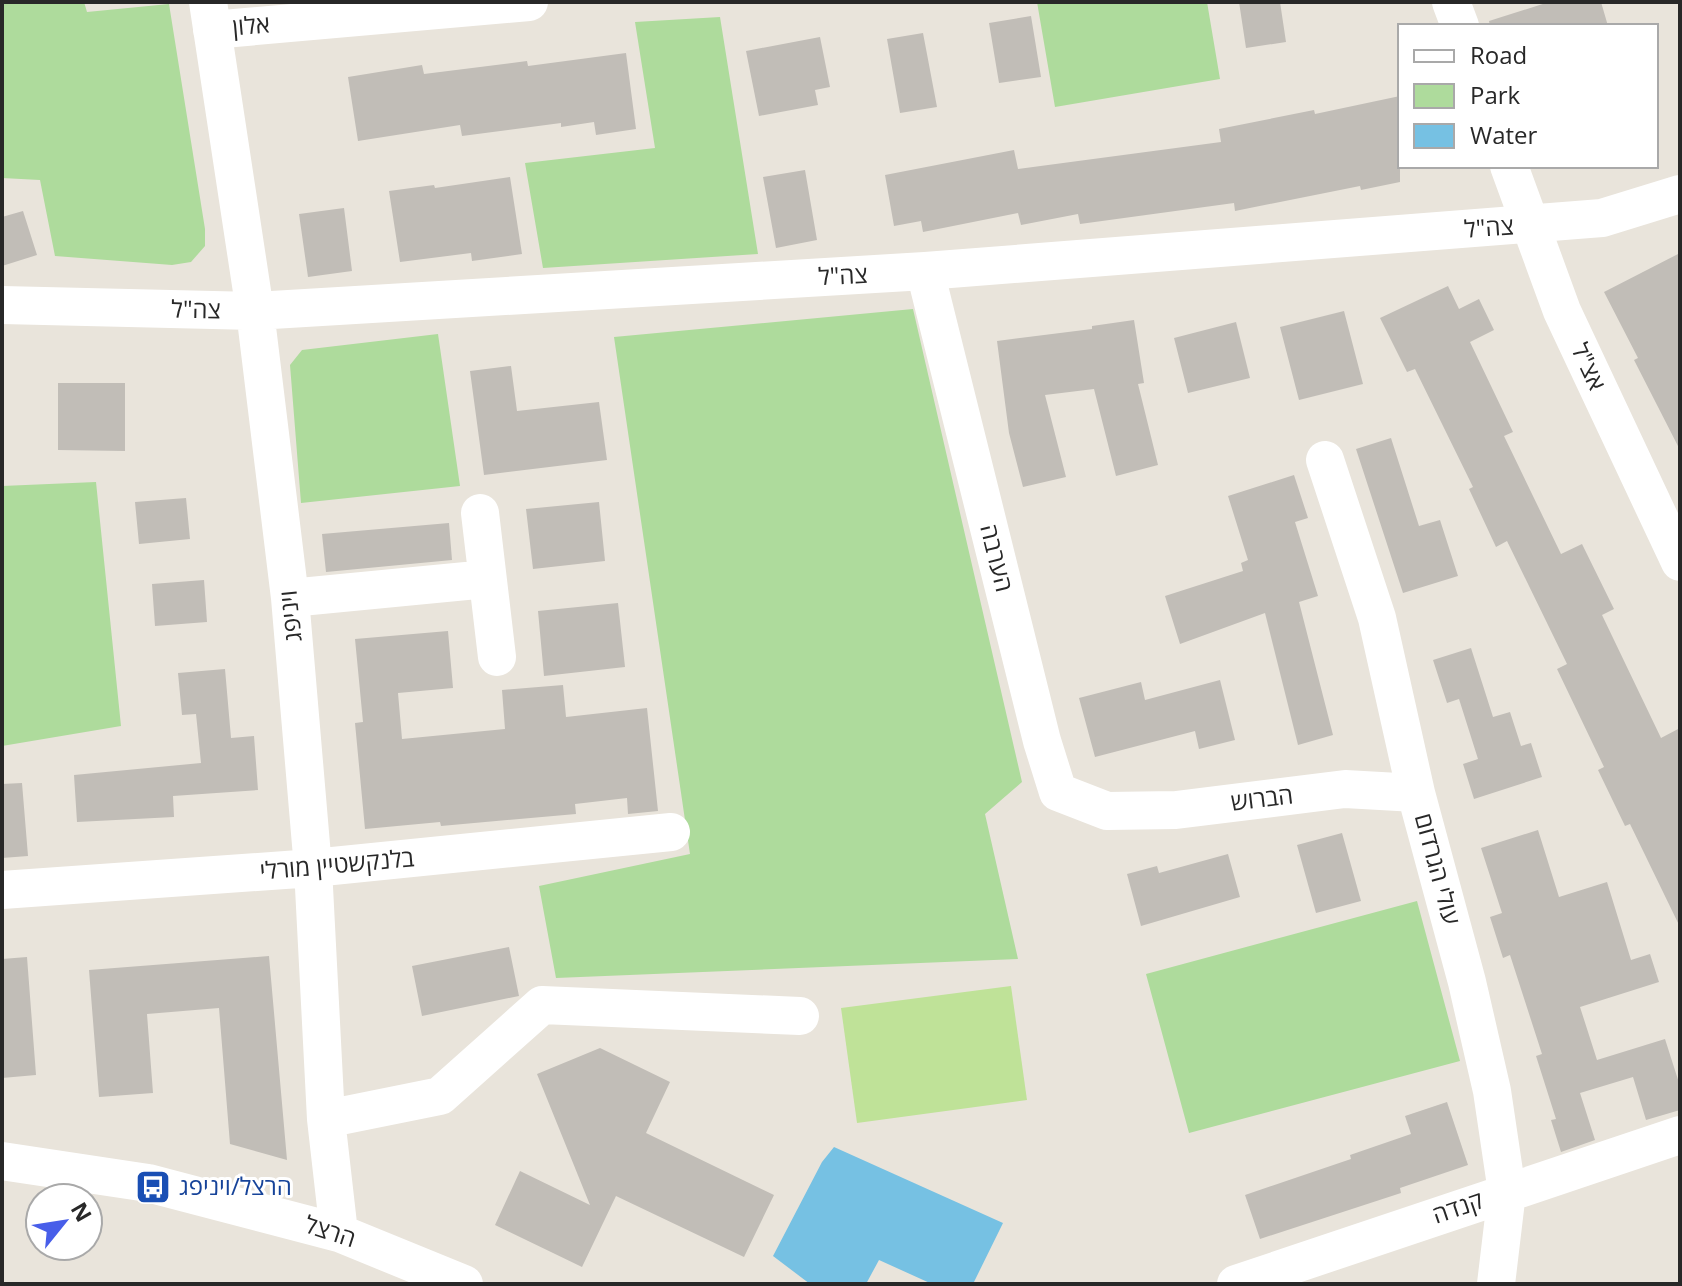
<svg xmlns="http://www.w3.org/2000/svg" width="1682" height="1286" font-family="'Open Sans',Heebo,sans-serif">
<rect width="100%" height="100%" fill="#e9e4db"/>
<path fill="#aedb9c" d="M 2,2 L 84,2 L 87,12 L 169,4 L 205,229 L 205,246 L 191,262 L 172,265 L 55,256 L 40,180 L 2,178 Z
M 1037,2 L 1207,2 L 1220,79 L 1055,107 Z
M 720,17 L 758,254 L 543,268 L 525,163 L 655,148 L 635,22 Z
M 913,309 L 1022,782 L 985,814 L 1018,959 L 556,978 L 539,886 L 690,854 L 614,337 Z
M 438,334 L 460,486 L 301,503 L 290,365 L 302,350 Z
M 96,482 L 121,726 L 2,746 L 2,486 Z
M 1417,901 L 1460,1061 L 1189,1133 L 1146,974 Z"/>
<path fill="#bfe298" d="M 1011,986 L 1027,1100 L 857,1123 L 841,1008 Z"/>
<path fill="#76c1e3" d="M 834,1147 L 1003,1223 L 973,1284 L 932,1284 L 879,1260 L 866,1284 L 810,1284 L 773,1256 L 822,1162 Z"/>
<path fill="#c1bdb7" d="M 1239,2 L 1280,2 L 1286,42 L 1246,48 Z
M 1549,2 L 1601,2 L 1608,26 L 1490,26 L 1489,21 Z
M 1031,16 L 1041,77 L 999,83 L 989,23 Z
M 923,33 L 937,107 L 900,113 L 887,39 Z
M 820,37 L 830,87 L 815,90 L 818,105 L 759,116 L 746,51 Z
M 626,53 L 636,129 L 596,135 L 594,122 L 561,127 L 561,123 L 462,136 L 460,125 L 358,141 L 348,77 L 422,65 L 424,74 L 527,61 L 528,66 Z
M 1400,96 L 1400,182 L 1361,190 L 1360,186 L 1235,211 L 1234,203 L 1080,224 L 1078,214 L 1021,225 L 1018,213 L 923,232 L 921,221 L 894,226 L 885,175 L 1014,150 L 1018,169 L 1221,142 L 1219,129 L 1314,110 L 1315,114 Z
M 805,170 L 817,240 L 776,248 L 763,177 Z
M 510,177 L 522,254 L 472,261 L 471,253 L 400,262 L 389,191 L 434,185 L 435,188 Z
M 344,208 L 352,271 L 308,277 L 299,214 Z
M 23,211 L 37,255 L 2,266 L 2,217 Z
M 1680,253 L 1680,450 L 1634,360 L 1638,358 L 1604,292 Z
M 1448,286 L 1459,309 L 1479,299 L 1494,330 L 1470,342 L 1513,432 L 1504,436 L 1561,554 L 1582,544 L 1614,609 L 1602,615 L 1661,738 L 1680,728 L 1680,927 L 1630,824 L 1625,826 L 1598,770 L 1604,767 L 1557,669 L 1567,664 L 1507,541 L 1496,547 L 1469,489 L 1473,487 L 1415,369 L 1407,372 L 1380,318 Z
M 1344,311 L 1363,384 L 1299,400 L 1280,327 Z
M 1134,320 L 1144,383 L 1138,384 L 1158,465 L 1116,476 L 1094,389 L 1045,395 L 1066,477 L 1023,487 L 1009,433 L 997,341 L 1092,329 L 1092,326 Z
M 1236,322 L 1250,378 L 1188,393 L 1174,338 Z
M 511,366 L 517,411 L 599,402 L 607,460 L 484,475 L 470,371 Z
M 58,383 L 125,383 L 125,451 L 58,450 Z
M 1391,438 L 1419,526 L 1440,520 L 1458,576 L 1403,593 L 1356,449 Z
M 1294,475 L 1308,518 L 1295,522 L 1318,596 L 1299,602 L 1333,735 L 1298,745 L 1265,613 L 1180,644 L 1165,596 L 1243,571 L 1241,563 L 1248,560 L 1228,496 Z
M 186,498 L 190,539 L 139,544 L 135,502 Z
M 599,502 L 605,561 L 533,569 L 526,509 Z
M 449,523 L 452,560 L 326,572 L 322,534 Z
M 204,580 L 207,622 L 155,626 L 152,584 Z
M 618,603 L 625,667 L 544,676 L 538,611 Z
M 448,631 L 453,688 L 398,693 L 402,739 L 505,729 L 502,690 L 563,685 L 566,717 L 647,708 L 658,811 L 628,814 L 627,798 L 575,804 L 576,814 L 441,826 L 440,822 L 365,829 L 355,723 L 363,722 L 355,639 Z
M 1471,648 L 1493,717 L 1510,712 L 1521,746 L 1531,743 L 1542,777 L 1474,799 L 1463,764 L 1478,759 L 1459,699 L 1447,703 L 1433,660 Z
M 225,669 L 231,738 L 254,736 L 258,790 L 173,796 L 174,817 L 77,822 L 74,775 L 201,763 L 196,714 L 182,715 L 178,673 Z
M 1220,680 L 1235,740 L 1199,749 L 1195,731 L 1095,757 L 1079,698 L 1141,682 L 1145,700 Z
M 22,783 L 28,856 L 2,858 L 2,784 Z
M 1538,830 L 1559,897 L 1607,882 L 1631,960 L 1650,954 L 1659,982 L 1580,1007 L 1597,1060 L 1665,1039 L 1680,1086 L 1680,1110 L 1646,1120 L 1633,1077 L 1580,1093 L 1595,1140 L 1561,1152 L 1551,1120 L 1556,1119 L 1536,1056 L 1542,1054 L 1510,955 L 1503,958 L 1490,917 L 1502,913 L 1481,848 Z
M 1342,833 L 1361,901 L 1316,913 L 1297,845 Z
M 1228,854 L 1240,897 L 1141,926 L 1127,874 L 1157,866 L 1159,873 Z
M 509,947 L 519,996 L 422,1016 L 412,966 Z
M 269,956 L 287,1160 L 230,1144 L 219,1008 L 147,1014 L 153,1093 L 99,1097 L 89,970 Z
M 27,957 L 36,1075 L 2,1078 L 2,959 Z
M 600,1048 L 670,1082 L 646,1133 L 774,1195 L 744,1257 L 616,1196 L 582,1267 L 495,1225 L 520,1171 L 590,1205 L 537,1074 Z
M 1447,1102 L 1468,1165 L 1400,1188 L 1401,1193 L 1260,1239 L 1245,1195 L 1351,1159 L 1350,1155 L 1411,1134 L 1405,1116 Z"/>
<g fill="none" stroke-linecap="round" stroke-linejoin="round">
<path stroke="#fff" stroke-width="38" d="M 208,2 L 255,311 L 290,598 L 313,868 L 326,1119 L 339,1233
M 1451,2 L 1460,26
M 212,30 L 529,2
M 1509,166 L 1562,311 L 1680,562
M 925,271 L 1042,741 L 1058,792 L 1107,811 L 1176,810 L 1345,789 L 1416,793
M 2,305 L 255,311 L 925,271 L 1602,218 L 1680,194
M 1325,460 L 1377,618 L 1416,793 L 1467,982 L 1492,1091 L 1507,1192 L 1496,1284
M 480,513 L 497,657
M 290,598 L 487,579
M 2,890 L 313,868 L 671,832
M 326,1119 L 440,1096 L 542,1005 L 800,1016
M 2,1161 L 148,1183 L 339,1233 L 464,1284
M 1236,1284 L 1680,1135"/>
</g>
<defs>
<g id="bus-square" transform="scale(1.8)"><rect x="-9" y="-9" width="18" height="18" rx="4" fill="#1a4fb4" stroke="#fff"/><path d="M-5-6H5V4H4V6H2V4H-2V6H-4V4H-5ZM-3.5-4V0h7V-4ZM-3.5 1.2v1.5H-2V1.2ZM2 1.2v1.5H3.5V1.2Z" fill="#fff"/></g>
</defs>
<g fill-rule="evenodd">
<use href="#bus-square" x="153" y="1187"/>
</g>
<g text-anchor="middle" stroke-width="6" stroke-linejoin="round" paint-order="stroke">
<g font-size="24" fill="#282828" stroke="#fff">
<text transform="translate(251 26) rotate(-5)" y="8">אלון</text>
<text transform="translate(1489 228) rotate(-4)" y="8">צה"ל</text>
<text transform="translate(843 276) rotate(-3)" y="8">צה"ל</text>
<text transform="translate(196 310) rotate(1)" y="8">צה"ל</text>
<text transform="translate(1588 367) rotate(65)" y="8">אצ"ל</text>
<text transform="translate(996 558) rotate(76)" y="8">הערבה</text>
<text transform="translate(291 616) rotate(-96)" y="8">ויניפג</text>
<text transform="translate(1262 799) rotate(-7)" y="8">הברוש</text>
<text transform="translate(337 865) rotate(-5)" y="8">בלנקשטיין מורלי</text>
<text transform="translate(1437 869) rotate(75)" y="8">עולי הגרדום</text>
<text transform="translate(1458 1208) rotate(-19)" y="8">קנדה</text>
<text transform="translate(330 1232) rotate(18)" y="8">הרצל</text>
</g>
<g font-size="24" fill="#164399" stroke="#fff" text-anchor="start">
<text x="179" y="1195">הרצל/ויניפג</text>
</g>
</g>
<rect width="1682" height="1286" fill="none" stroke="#282828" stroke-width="8"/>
<rect x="1398" y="24" width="260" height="144" fill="#ffffff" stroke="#a9a9a9" stroke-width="2"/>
<rect x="1414" y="50" width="40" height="12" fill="#ffffff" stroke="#a9a9a9" stroke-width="2"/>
<text x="1470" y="64" font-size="24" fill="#282828">Road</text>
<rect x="1414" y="84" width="40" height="24" fill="#aedb9c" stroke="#a9a9a9" stroke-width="2"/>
<text x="1470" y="104" font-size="24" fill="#282828">Park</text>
<rect x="1414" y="124" width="40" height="24" fill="#76c1e3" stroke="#a9a9a9" stroke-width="2"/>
<text x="1470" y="144" font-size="24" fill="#282828">Water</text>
<g transform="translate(64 1222) rotate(60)"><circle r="38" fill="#ffffff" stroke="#a9a9a9" stroke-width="2"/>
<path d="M0-6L14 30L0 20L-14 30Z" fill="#485ee9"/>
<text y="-12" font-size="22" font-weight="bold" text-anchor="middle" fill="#282828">N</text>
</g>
</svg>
